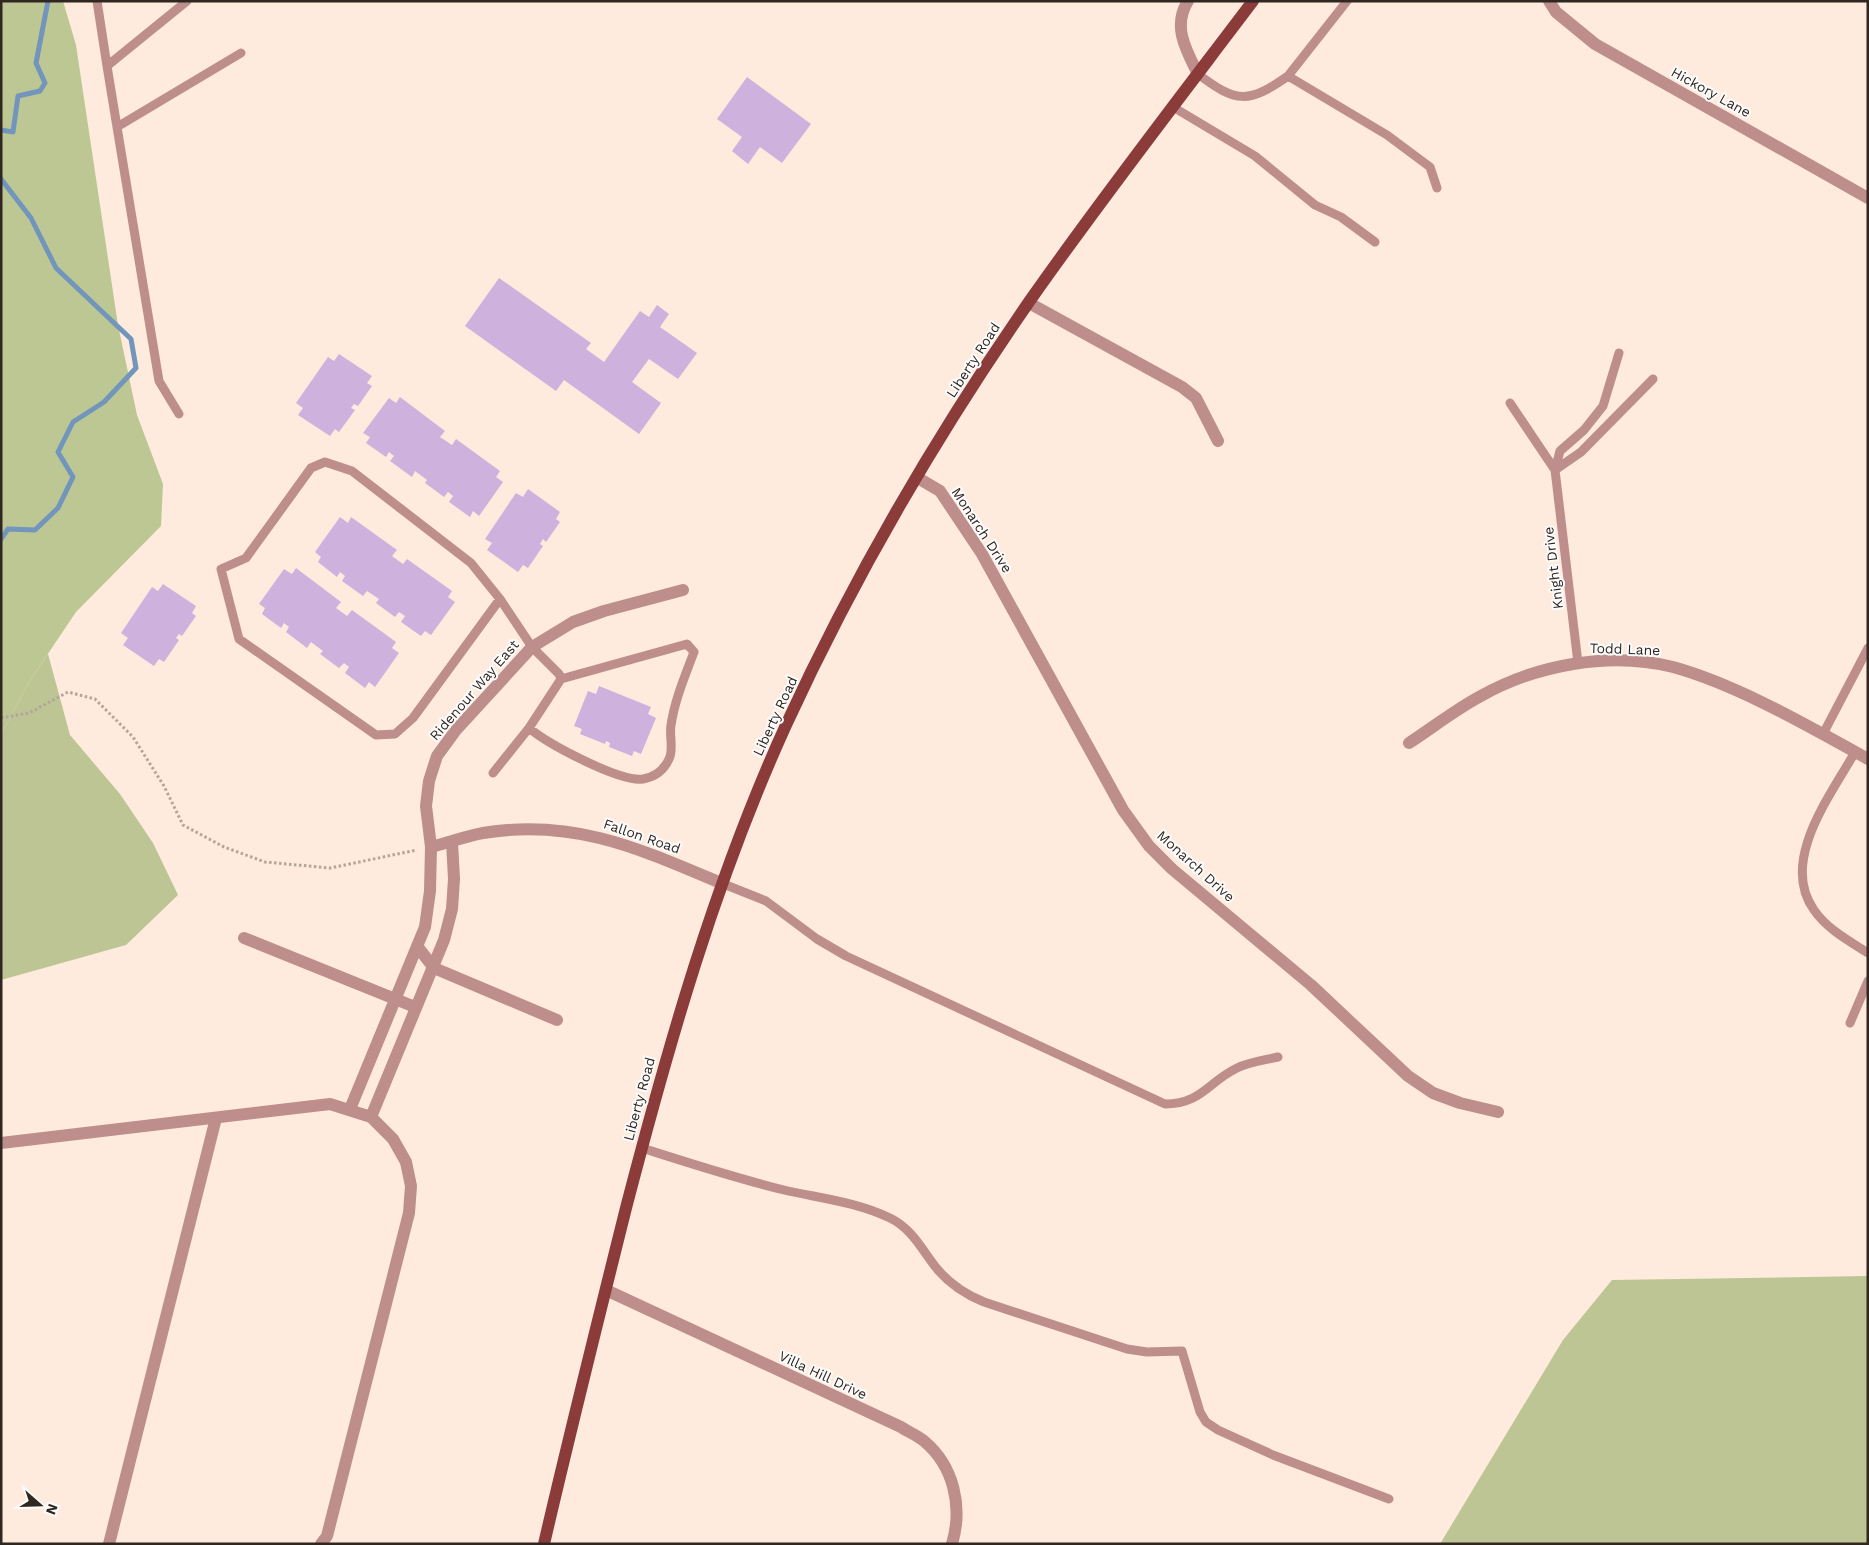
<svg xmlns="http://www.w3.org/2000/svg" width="1869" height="1545" font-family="'Work Sans',sans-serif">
<rect width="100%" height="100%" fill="#feebdd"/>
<path fill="#bcc593" d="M 48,654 L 70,735 L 120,794 L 153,843 L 178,895 L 126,945 L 1,980 L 1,734 L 31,679 Z
M 1868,1276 L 1868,1544 L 1440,1544 L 1563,1340 L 1612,1280 Z"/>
<path fill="#bdc794" d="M 1,1 L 63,1 L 76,45 L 118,325 L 137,415 L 163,484 L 161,526 L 76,612 L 31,679 L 1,734 Z"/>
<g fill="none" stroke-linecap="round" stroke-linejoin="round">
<path stroke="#7295bb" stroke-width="5" d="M 1,130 L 13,132 L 18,96 L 40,91 L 45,83 L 36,63 L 48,1
M 1,179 L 31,218 L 56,268 L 131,339 L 136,368 L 104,402 L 73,422 L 58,452 L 73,477 L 58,508 L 35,530 L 8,529 L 1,539"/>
</g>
<path fill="#cfb1dd" d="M 747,77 L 811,124 L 782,163 L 760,147 L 748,164 L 732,151 L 742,137 L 717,119 Z
M 499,278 L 591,343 L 586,349 L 604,362 L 640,311 L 649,317 L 657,305 L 669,314 L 660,327 L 697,353 L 678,379 L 649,359 L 632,382 L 661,403 L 639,434 L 564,380 L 556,391 L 465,326 Z
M 339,354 L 372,376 L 367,383 L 372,386 L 358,406 L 354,404 L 351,408 L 355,410 L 339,432 L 335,429 L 330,436 L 298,415 L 303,408 L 296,403 L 328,357 L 334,361 Z
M 400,397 L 445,431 L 440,437 L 452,445 L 456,439 L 500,471 L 496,477 L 503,482 L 479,516 L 473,511 L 470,517 L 449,502 L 453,496 L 448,492 L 444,497 L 425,483 L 427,480 L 415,471 L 412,477 L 390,461 L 394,456 L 389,452 L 386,457 L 366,443 L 370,437 L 363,433 L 389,398 L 396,403 Z
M 528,489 L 560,512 L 556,519 L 560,522 L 546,542 L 543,539 L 540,544 L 543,546 L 528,568 L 523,565 L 518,572 L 487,550 L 492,543 L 485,539 L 516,493 L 523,497 Z
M 340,517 L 348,523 L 351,517 L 397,550 L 392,556 L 403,564 L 407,559 L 452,591 L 448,597 L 455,602 L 431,635 L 425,631 L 421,636 L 401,622 L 405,616 L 399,612 L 395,617 L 376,603 L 379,599 L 367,591 L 363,596 L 342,581 L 345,576 L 340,572 L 337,577 L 318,562 L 321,557 L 315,552 Z
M 296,568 L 341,602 L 336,608 L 347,616 L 352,610 L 396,642 L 392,648 L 399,653 L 375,687 L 369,682 L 365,688 L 345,673 L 349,667 L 344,663 L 339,668 L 320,654 L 323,651 L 311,642 L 307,648 L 286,632 L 289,627 L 284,623 L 281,628 L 262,614 L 265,608 L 259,604 L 284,569 L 292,574 Z
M 163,584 L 196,606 L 192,613 L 196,616 L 182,636 L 179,634 L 176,638 L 179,640 L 164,662 L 159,659 L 154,666 L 123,645 L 128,638 L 121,633 L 152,587 L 158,591 Z
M 599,686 L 651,707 L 648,714 L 656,718 L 641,754 L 634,751 L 632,756 L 609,747 L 610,743 L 606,741 L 605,744 L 580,734 L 582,729 L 574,726 L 588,691 L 596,694 Z"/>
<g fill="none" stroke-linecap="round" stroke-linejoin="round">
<path stroke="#b4a599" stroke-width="3" stroke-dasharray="2.5 2.5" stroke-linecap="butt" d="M 1,718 L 29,713 L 68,692 L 95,699 L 133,737 L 164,786 L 183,825 L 224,847 L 265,862 L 330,868 L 417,850"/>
<path stroke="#bd8e8b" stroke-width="9" d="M 97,1 L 107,66
M 1198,74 C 1236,103 1248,104 1288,76 L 1387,135 L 1430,167 L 1437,188
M 1288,76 L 1347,1
M 1173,107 L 1255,156 L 1315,205 L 1341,217 L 1375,242
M 117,127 L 107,66 L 187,1
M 1510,403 L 1555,470
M 179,414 L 159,381 L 117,127 L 241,53
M 1555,470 L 1581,452 L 1653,379
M 500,599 L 413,718 L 395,734 L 376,735 L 239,639 L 221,569 L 246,558 L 311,468 L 325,462 L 352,471 L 471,563 L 500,599 L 532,647 L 559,674 L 561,679
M 1578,663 L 1555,470 L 1560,451 L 1584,430 L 1603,406 L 1619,353
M 1823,734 L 1868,648
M 1855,752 C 1831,795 1779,861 1814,910 C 1827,929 1849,941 1868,953
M 493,773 L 529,728 L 561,679 L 687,644 L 694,652 C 685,676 675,699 671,725 C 669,735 674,750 669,759 C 664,770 655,777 643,779 C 619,782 548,744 529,728
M 721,883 L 766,901 L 817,939 L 846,956 L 1165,1104 C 1201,1104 1208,1082 1237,1068 C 1249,1062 1265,1060 1278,1057
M 1850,1023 L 1868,981
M 642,1148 C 689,1163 735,1178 784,1190 C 819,1198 857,1202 890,1218 C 913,1229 923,1252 938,1270 C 951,1285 967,1295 984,1302 L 1127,1349 L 1147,1352 L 1182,1351 L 1200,1412 L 1206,1422 L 1218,1430 L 1273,1455 L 1389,1499"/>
<path stroke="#bd8e8b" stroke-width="12" d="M 1549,1 L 1556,12 L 1595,44 L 1868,198
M 1029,303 L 1182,387 L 1196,398 L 1218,441
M 918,478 L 940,491 L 982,554 L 1123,810 L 1149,846 L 1172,869 L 1311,985 L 1408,1076 L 1433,1093 L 1460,1103 L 1498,1112
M 1409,743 C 1432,728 1455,710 1479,697 C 1535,665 1609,651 1673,667 C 1738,685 1808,726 1868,759
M 431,847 C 448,843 466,836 483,833 C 574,818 640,849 721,883
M 244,938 L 415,1007
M 417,946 L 434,968 L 557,1020
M 350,1109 L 425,927 L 430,891 L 431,847 L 426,806 L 429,781 L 437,756 L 456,730 L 532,647 L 573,622 L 604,611 L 683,590
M 371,1117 L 444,940 L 452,909 L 454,879 L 452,842
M 1,1143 L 330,1104 L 371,1117 L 393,1139 L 406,1162 L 411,1186 L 409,1213 L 327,1536 L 321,1544
M 606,1290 L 901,1427 C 908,1432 917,1435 924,1441 C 954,1466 963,1507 952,1544
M 109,1544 L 216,1118"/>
<path stroke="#bd8e8b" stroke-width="12" d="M 1188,1 C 1172,26 1186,50 1198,74"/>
<path stroke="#8b3b3a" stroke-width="12" d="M 544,1544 C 570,1432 598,1320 626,1208 C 669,1043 715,881 786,725 C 854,577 938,433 1031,299 C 1102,198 1178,100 1253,1"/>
</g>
<g text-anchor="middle" stroke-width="4" stroke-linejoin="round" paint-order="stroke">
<g font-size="14" fill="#302720" stroke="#fcfcfc">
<text transform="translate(1711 92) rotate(29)" y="5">Hickory Lane</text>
<text transform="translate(973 360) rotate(-57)" y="5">Liberty Road</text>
<text transform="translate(982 530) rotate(57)" y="5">Monarch Drive</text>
<text transform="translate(1553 568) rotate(-97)" y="5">Knight Drive</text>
<text transform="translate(1625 649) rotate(2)" y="5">Todd Lane</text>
<text transform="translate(474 690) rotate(-49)" y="5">Ridenour Way East</text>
<text transform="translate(775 716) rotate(-65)" y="5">Liberty Road</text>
<text transform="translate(642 836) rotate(19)" y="5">Fallon Road</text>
<text transform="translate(1196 866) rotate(42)" y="5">Monarch Drive</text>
<text transform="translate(639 1099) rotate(-75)" y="5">Liberty Road</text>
<text transform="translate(823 1375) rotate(25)" y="5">Villa Hill Drive</text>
</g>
</g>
<rect width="1869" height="1545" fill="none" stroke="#302720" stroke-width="5"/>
<g transform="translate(40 1505) rotate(110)" stroke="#fcfcfc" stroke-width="4" paint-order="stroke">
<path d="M0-4L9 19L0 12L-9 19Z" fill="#302720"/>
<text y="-8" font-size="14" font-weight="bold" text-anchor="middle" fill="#302720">N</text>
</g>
</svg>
